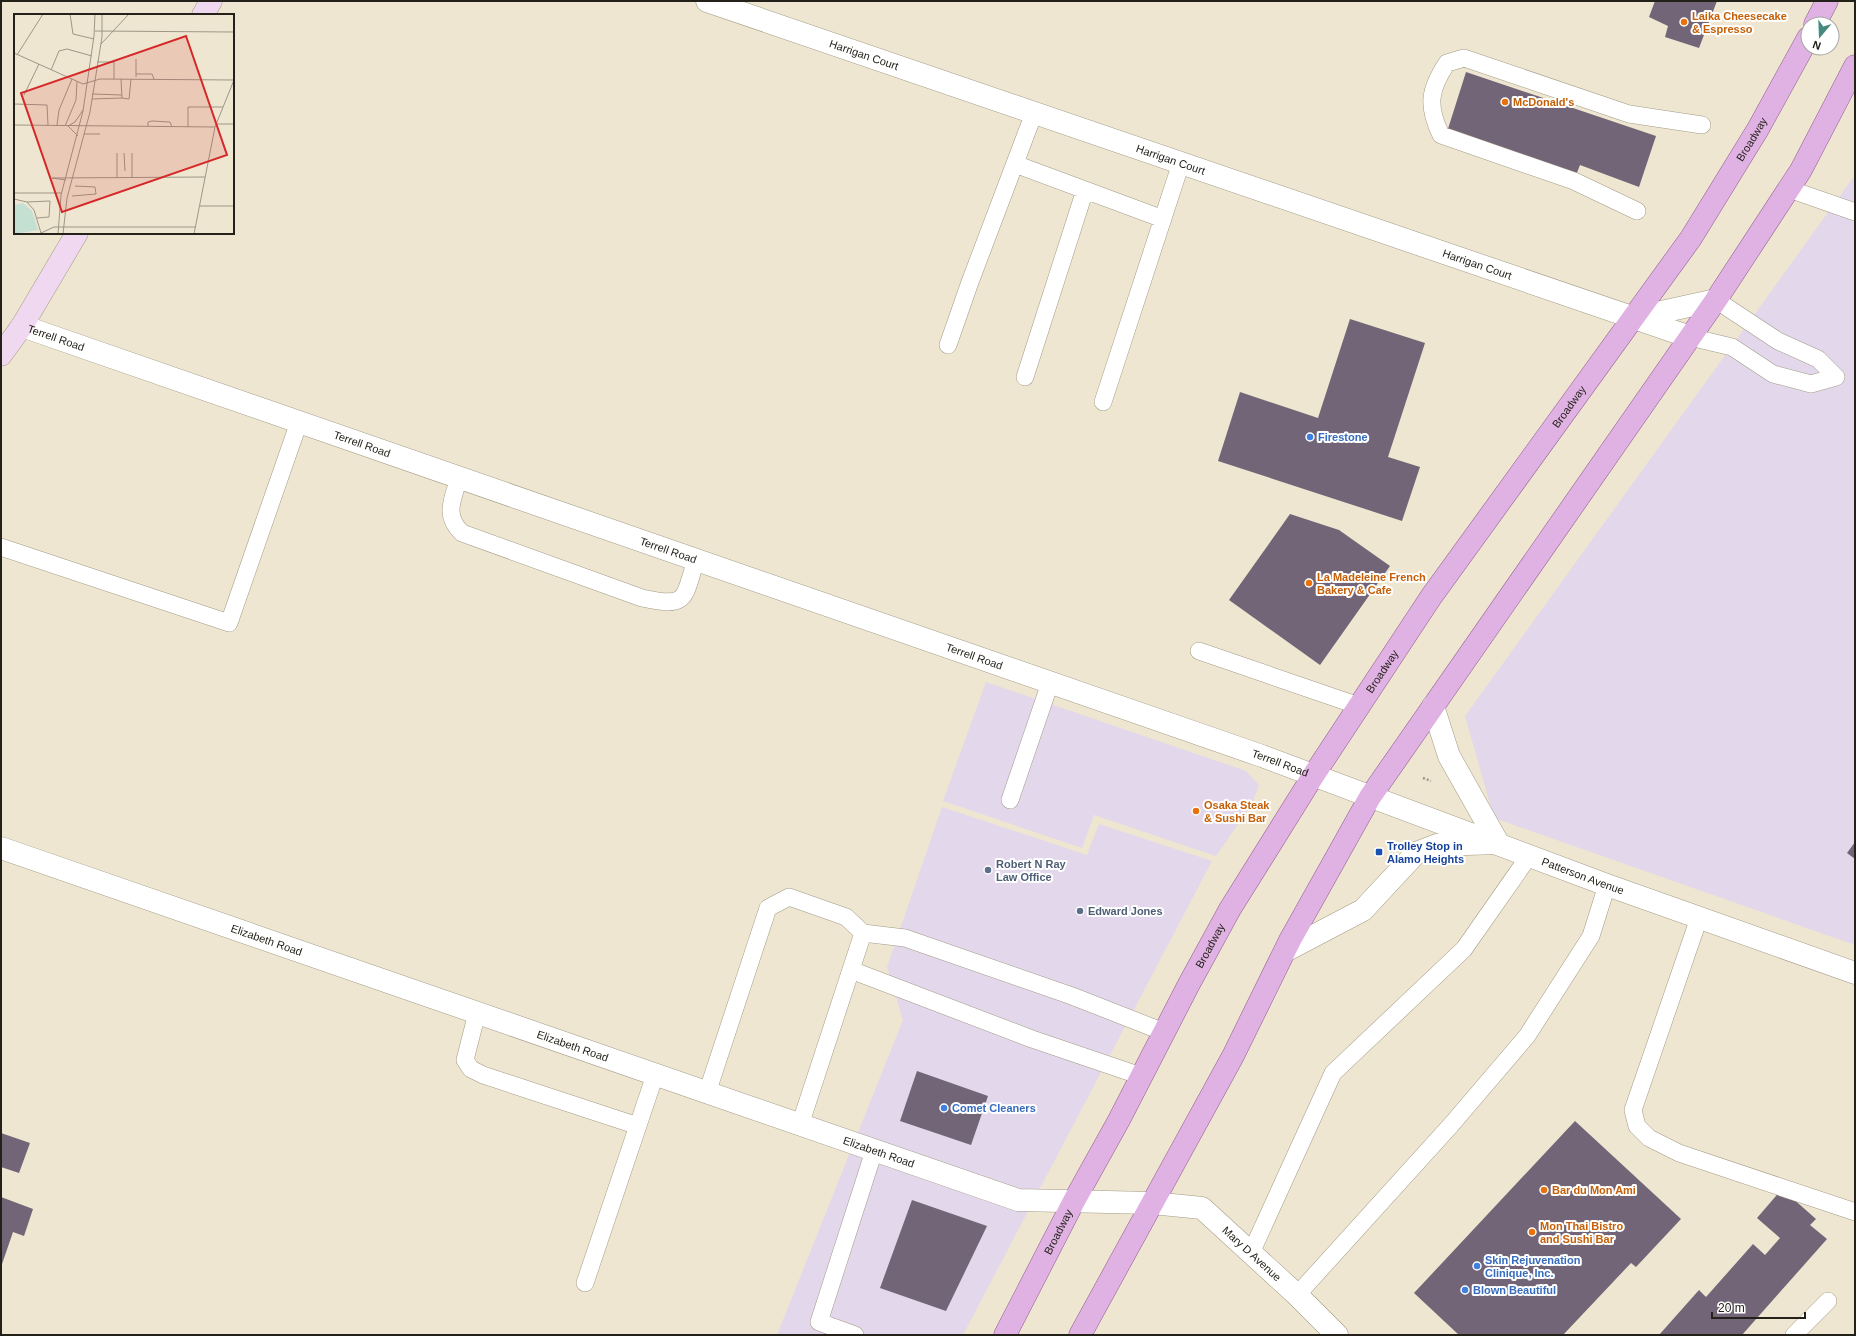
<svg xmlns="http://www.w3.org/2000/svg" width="1856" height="1336" font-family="Arial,sans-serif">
<rect width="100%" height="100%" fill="#eee6d0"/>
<path fill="#e3d7ec" d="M 1855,175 L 1855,945 L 1494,818 L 1465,716 Z
M 986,682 L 1246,771 L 1259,785 L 1252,804 L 1216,856 L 1094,815 L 1082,848 L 943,801 Z
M 942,807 L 1087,855 L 1099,824 L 1212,861 L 963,1335 L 777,1335 L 903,1020 L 887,967 Z"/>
<path fill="#716577" d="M 1655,1 L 1717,1 L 1699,48 L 1665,37 L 1668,26 L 1649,17 Z
M 1466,72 L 1656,136 L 1639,187 L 1580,165 L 1576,175 L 1447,132 Z
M 1350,319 L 1425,343 L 1388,457 L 1420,467 L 1402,521 L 1218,461 L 1240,392 L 1318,418 Z
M 1290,514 L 1339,530 L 1390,566 L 1320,665 L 1229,600 Z
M 1855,842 L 1855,859 L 1847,853 Z
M 917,1071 L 988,1096 L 971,1145 L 900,1121 Z
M 1575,1121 L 1681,1219 L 1636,1267 L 1631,1263 L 1563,1335 L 1459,1335 L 1414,1293 Z
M 1,1133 L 30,1143 L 19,1173 L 1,1167 Z
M 1782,1189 L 1816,1219 L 1810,1225 L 1827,1239 L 1742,1335 L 1659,1335 L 1699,1290 L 1706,1297 L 1753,1244 L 1765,1255 L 1780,1238 L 1757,1218 Z
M 1,1197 L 33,1209 L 24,1236 L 13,1232 L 1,1267 Z
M 912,1200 L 987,1226 L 946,1311 L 880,1288 Z"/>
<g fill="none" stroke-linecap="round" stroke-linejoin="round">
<g stroke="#a29b86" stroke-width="18">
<path id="lane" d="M 1015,164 L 1163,219
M 1789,189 L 1855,212
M 1637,211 L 1574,181 L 1441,135 C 1427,106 1429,90 1447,63 L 1464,58 L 1629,114 L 1702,125
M 1716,300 L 1778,341 L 1818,359 L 1836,377
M 1690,337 L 1732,347 L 1773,374 L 1811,384 L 1836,377
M 948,345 L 970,282 L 1034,113
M 1025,377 L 1085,190
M 1103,402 L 1181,163
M 459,478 C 453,499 443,515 462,533 L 642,598 C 688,608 683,600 696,560
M 1,547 L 229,623 L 299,422
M 1199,651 L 1359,706
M 1010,800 L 1050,683
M 1699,918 L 1633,1110 L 1637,1126 L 1649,1138 L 1679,1153 L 1855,1212
M 863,933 L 905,938 L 1072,996 L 1164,1032
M 851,970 L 1032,1039 L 1141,1076
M 477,1013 L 465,1060 L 471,1069 L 483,1075 L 638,1126
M 707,1093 L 768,908 L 789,897 L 846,917 L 863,933 L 800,1125
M 1251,1253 L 1333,1073 L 1464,949 L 1529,856
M 585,1283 L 655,1075
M 1297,1295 L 1451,1125 L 1527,1036 L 1591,936 L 1607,885
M 855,1335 L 819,1322 L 874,1151
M 1794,1335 L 1828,1301"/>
</g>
<g stroke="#a29b86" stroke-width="23">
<g id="street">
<path id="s1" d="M 707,1 L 1690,337"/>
<path d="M 1634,318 L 1716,300"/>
<path id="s2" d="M 22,326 L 1262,756 L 1607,885 L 1855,973"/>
<path id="s3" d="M 1,848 L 1018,1200 L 1152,1203 L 1202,1208 L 1297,1295 L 1337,1335"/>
<path d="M 1285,951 L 1363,910 L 1416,853 L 1437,845 L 1498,843 L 1449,756 L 1433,706"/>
</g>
</g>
<g stroke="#a29b86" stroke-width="23">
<path id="secondary" d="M 203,15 L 211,1
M 1,355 L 22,326 L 77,233"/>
</g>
<g stroke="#915d91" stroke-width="23">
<g id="primary">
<path d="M 1815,24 L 1827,1"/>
<path id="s4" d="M 1005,1335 L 1074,1201 L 1119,1120 L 1189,984 L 1230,909 L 1313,776 L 1431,597 L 1691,238 L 1758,129 L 1808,38"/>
<path d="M 1080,1335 L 1233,1056 L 1290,940 L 1370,797 L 1716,300 L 1801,170 L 1855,66"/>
</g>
</g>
<path stroke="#9b9585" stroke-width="2.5" stroke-dasharray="2 2" stroke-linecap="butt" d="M 1423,778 L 1431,781"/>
<use href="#lane" stroke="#fff" stroke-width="17"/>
<use href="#street" stroke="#fff" stroke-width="22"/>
<use href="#secondary" stroke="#f0d8f1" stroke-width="22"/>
<use href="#primary" stroke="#e0b1e3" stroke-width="22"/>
</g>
<g fill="#e8710a" stroke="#fff" stroke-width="1.5">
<circle cx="1684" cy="22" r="4"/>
<circle cx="1505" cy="102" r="4"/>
<circle cx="1309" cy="583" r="4"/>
<circle cx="1196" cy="811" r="4"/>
<circle cx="1544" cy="1190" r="4"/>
<circle cx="1532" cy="1232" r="4"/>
</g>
<g fill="#3f7fe0" stroke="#fff" stroke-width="1.5">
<circle cx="1310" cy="437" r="4"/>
<circle cx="944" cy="1108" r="4"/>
<circle cx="1477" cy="1266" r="4"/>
<circle cx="1465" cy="1290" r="4"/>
</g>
<rect fill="#1a4fb4" stroke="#fff" stroke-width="1.5" x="1375" y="848" width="8" height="8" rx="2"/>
<g fill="#5c6f8a" stroke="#fff" stroke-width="1.5">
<circle cx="988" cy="870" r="4"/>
<circle cx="1080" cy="911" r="4"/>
</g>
<g text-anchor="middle" stroke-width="4" stroke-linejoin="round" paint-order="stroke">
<g font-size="11" font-weight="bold" fill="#c56008" stroke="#fff" text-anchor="start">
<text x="1692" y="20">Laika Cheesecake<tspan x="1692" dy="13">&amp; Espresso</tspan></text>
<text x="1513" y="106">McDonald's</text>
<text x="1317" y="581">La Madeleine French<tspan x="1317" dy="13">Bakery &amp; Cafe</tspan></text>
<text x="1204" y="809">Osaka Steak<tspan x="1204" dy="13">&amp; Sushi Bar</tspan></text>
<text x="1552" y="1194">Bar du Mon Ami</text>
<text x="1540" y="1230">Mon Thai Bistro<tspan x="1540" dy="13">and Sushi Bar</tspan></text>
</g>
<g font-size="11" fill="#232119" stroke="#fff">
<text dy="4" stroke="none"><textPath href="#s1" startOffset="166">Harrigan Court</textPath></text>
<text dy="4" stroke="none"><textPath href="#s4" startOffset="1412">Broadway</textPath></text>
<text dy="4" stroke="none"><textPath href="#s1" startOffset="490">Harrigan Court</textPath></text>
<text dy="4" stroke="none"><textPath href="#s1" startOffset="814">Harrigan Court</textPath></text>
<text dy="4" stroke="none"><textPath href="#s2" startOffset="36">Terrell Road</textPath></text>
<text dy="4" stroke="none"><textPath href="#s4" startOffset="1088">Broadway</textPath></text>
<text dy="4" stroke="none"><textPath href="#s2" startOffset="360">Terrell Road</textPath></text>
<text dy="4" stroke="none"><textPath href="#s2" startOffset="684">Terrell Road</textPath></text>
<text dy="4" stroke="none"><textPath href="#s2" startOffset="1008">Terrell Road</textPath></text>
<text dy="4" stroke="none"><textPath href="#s4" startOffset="764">Broadway</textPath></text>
<text dy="4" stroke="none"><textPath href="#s2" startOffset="1332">Terrell Road</textPath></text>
<text dy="4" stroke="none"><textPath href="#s2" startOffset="1655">Patterson Avenue</textPath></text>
<text dy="4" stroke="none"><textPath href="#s3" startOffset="281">Elizabeth Road</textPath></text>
<text dy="4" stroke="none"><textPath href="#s4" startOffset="440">Broadway</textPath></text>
<text dy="4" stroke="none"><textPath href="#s3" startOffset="605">Elizabeth Road</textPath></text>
<text dy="4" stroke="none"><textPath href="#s3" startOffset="929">Elizabeth Road</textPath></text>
<text dy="4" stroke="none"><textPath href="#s4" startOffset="116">Broadway</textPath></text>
<text dy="4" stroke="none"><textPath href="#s3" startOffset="1328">Mary D Avenue</textPath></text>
</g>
<g font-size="11" font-weight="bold" fill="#366cbe" stroke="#fff" text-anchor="start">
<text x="1318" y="441">Firestone</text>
<text x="952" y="1112">Comet Cleaners</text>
<text x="1485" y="1264">Skin Rejuvenation<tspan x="1485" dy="13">Clinique, Inc.</tspan></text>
<text x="1473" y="1294">Blown Beautiful</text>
</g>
<g font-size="11" font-weight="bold" fill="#164399" stroke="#fff" text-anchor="start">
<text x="1387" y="850">Trolley Stop in<tspan x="1387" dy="13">Alamo Heights</tspan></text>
</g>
<g font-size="11" font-weight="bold" fill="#4e5e75" stroke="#fff" text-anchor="start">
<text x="996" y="868">Robert N Ray<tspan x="996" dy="13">Law Office</tspan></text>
<text x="1088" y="915">Edward Jones</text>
</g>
</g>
<g transform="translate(14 14)">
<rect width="220" height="220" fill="#eee6d0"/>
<path d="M 9,189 L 18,197 L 24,216 L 0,220 L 0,191 Z" fill="#c3e0d2"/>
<path fill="none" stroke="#9d9787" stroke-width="1" d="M 56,0 L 59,20 L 80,25M 81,17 L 220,18M 87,30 L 115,0M 0,39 L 69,70 L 86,65 L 220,66M 3,41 L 29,0M 122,45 L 122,63M 83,48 L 100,48 L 100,65M 37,56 L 45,37 L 53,35 L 78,42M 122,60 L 138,60 L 140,65M 107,65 L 108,84 L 115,85 L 117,65M 78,80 L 108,81M 10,81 L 25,50M 78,85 L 108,84M 0,90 L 33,91 L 34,111M 202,110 L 220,110M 0,111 L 201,113M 43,111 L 45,96 L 58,65M 51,112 L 62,86 L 63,68M 134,112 L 134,108 L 138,107 L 156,108 L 158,113M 174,113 L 174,93 L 209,93M 70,120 L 86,120M 64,122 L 54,112 L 61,108 L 69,96M 103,139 L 103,163M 110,139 L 111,157M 118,163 L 118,139M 38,164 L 191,163M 38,164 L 52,166M 0,179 L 48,179M 58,182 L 82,180 L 81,173 L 61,172M 0,185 L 13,188 L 20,196 L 27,219 L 40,213 L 182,213M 13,188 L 36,187 L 35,203 L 23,204M 186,192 L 220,192M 44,220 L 47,181 L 69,97 L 80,22 L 81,0M 49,220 L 53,184 L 76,98 L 88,23 L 88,0M 180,220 L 201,113 L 220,66"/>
<path fill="#d62828" fill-opacity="0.15" stroke="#d62828" stroke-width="2" d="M 172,22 L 213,141 L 48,198 L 7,79 Z"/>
<rect width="220" height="220" fill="none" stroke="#232119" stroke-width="2"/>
</g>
<rect width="1856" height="1336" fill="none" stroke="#232119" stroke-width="4"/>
<g transform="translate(1820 36) rotate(199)"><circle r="19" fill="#ffffff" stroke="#a7a6a3"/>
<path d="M0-3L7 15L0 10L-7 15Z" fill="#468a7e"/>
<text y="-6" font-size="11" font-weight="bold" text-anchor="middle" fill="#232119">N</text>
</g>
<path d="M1712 1312v6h93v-6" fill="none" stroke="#232119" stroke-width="2"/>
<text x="1718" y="1312" font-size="12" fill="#232119" stroke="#ffffff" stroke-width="3" paint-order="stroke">20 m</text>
</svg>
